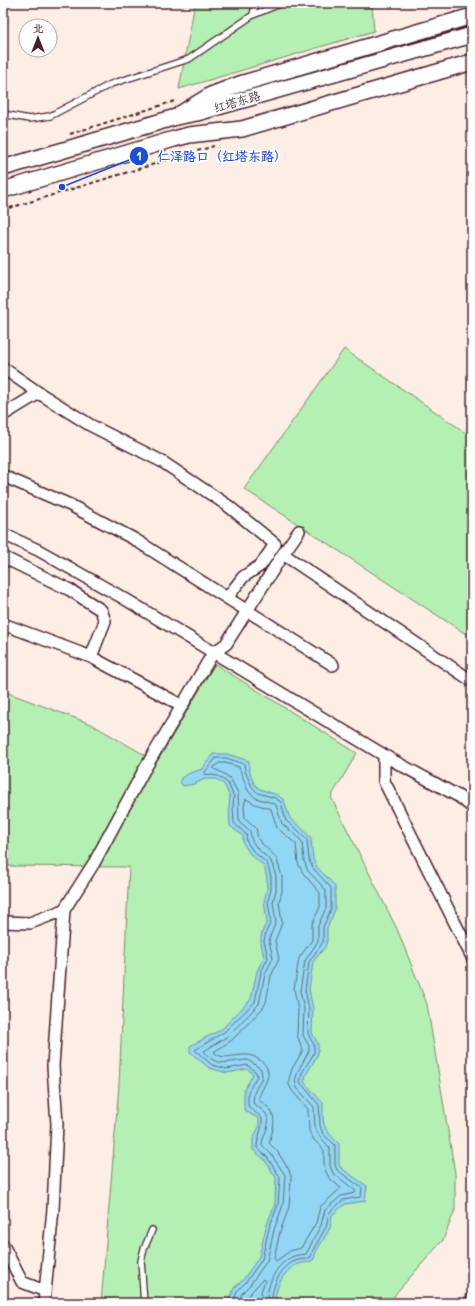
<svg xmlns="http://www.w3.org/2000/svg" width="475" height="1306" font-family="'Patrick Hand','LXGW WenKai TC',sans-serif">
<rect width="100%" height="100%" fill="#fceee4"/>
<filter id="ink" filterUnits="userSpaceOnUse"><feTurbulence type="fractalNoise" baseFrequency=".025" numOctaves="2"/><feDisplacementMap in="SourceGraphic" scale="8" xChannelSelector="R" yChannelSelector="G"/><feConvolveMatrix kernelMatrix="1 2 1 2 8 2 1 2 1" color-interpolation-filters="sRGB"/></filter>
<g filter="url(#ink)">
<path fill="#b4efb3" stroke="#7f876f" d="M 195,3 L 372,3 L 374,31 L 179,89 Z
M 344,349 L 472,437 L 472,638 L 244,489 Z
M 215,664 L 357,753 L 331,797 L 397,929 L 427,1004 L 455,1173 L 455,1210 L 443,1240 L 397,1292 L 390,1303 L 101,1303 L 119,1085 L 129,867 L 3,866 L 3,691 L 91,724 L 157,762 Z"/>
<path fill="#91d7f3" stroke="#758da3" d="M 213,754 L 227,754 L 249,761 L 249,770 L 254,784 L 260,789 L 277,795 L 284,800 L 290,819 L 302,828 L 311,838 L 313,859 L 316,866 L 335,886 L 335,910 L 327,928 L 327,942 L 325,947 L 313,962 L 309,990 L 313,1009 L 312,1033 L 318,1044 L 318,1054 L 306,1075 L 304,1082 L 323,1103 C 323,1126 322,1127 339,1144 L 339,1165 L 341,1168 L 367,1186 L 365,1201 L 345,1204 L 332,1215 L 330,1228 L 316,1252 L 314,1259 C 308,1264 302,1262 296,1265 C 282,1272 275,1289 275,1303 L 228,1303 L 234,1288 L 243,1280 L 259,1257 L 266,1227 L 275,1204 L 276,1178 L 264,1159 L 253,1150 L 253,1139 L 259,1127 L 259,1119 L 244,1110 L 244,1090 L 253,1074 L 247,1069 L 227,1073 L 209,1068 L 190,1052 L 190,1046 L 222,1029 L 251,999 L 257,971 L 264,957 C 260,941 259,936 267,922 L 264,901 L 267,889 L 267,878 L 264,866 L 250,854 L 243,843 L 243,836 L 230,826 L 229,806 L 230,797 L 224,784 L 216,779 L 205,779 L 194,784 L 183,786 L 180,782 L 181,778 L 190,773 L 202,769 Z"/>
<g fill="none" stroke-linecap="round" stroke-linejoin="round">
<path stroke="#66697b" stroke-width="1" d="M 246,799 L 255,804 L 271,809 L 277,828 L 296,844 L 298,863 L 303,873 L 320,893 L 320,907 L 312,924 L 312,940 L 299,958 L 294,989 L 298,1010 L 297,1035 L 303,1050 L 292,1069 L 289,1079 L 289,1085 L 293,1092 L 308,1109 L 309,1131 L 314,1140 L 324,1150 L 324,1167 L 327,1174 L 330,1179 L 341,1188 L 320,1207 L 316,1223 L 301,1248 L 290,1251 L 276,1261 L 274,1258 L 280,1232 L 289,1207 L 291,1177 L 289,1170 L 277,1151 L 269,1143 C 272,1132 278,1118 269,1108 C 266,1105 262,1103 259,1100 C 259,1089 272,1080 267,1068 C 265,1064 262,1061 258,1059 C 244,1048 224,1064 214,1052 L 232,1040 L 263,1008 L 266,1002 L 271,976 L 279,959 L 275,941 L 282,923 L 279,902 L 282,891 L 282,876 L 276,857 L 261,843 L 258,839 L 256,828 L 245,818 L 244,807 Z
M 233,1303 L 237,1291 L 246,1282 L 262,1259 L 269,1228 L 278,1205 L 280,1177 L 267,1157 L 257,1148 C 257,1136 263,1130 262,1118 L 248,1106 L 248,1092 L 257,1076 L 256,1072 L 247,1065 L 227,1069 L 212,1065 L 195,1050 L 224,1032 L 255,1002 L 261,972 L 268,958 L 264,941 L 266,932 L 271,922 L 268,901 L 271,889 L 271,877 L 267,863 L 253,851 L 247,842 L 246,834 L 234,823 L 233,807 L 234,797 L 228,783 L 218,776 L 205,774 L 205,772 L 216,758 L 226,758 L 244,764 L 245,771 L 252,787 L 258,793 L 275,798 L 281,802 L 286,821 L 299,831 L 307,840 L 309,860 L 313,868 L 331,888 L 331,909 L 323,927 L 323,942 L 309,962 L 305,990 L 309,1009 L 308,1034 L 314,1045 L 314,1053 L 302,1073 L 300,1082 L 319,1105 L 320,1126 L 323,1134 L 335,1145 L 335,1165 L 337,1170 L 362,1188 L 361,1196 L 360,1197 L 343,1200 L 329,1213 L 326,1227 L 313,1250 L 311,1257 C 306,1260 300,1259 295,1261 C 280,1267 271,1287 272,1303
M 238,1303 L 242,1293 L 250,1285 L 267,1261 L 274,1230 L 283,1205 L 285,1175 L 271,1154 L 262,1145 C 262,1135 273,1124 266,1114 C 263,1109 257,1107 253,1103 L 254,1093 L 262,1077 L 261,1069 L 248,1060 C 231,1060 217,1070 204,1051 L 228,1036 L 259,1004 L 265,974 L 273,958 L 269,941 L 271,934 L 276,922 L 273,902 L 276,890 L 276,876 L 271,861 L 256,847 L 252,841 L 250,831 L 239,821 L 238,793 L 230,778 L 221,772 L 214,769 L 214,767 L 219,763 L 225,763 L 239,767 L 248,791 L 256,798 L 273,803 L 276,805 L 282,824 L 296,835 L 302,842 L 304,861 L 308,871 L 326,890 L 326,908 L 318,926 L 318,941 L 305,961 L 300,991 L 304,1009 L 303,1035 L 309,1046 L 309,1051 L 298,1071 L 295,1081 L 297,1088 L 314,1107 C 315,1131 313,1129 330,1148 L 330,1166 L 333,1173 L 356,1191 L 355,1193 L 341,1196 L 325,1210 L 321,1225 L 306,1254 C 302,1255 297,1255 294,1256 C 276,1263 266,1285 267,1303
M 245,1303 L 247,1297 L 263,1279 L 265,1281 L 261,1292 L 261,1303"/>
<g stroke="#4a1f2b" stroke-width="8">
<path id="lane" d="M 253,15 L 255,3
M 3,114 L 29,119 L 50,116 L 111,84 L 189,59 L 253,15 L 282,3
M 144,1303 L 141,1261 L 144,1249 L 152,1230"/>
</g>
<g stroke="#4a1f2b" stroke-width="14">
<path id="street" d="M 3,368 L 39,393 L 90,425 L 161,461 L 227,505 L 275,544 L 261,565 L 243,577 L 227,598
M 3,415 L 39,393
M 3,476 L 70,505 L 134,539 L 333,665
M 3,534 L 38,550 L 125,599 L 392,760 L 458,796 L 472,807
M 283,554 L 472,681
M 3,557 L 70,590 L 101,610 L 105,621 L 91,657
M 3,624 L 91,657 L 181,705
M 384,755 L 384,781 L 472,957
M 3,922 L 30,923 L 64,910
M 3,1245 L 22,1282 L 45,1291
M 44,1303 L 53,1209 L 57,1124 L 53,1066 L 64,910 L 94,863 L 143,772 L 213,653 L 226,644 L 283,554 L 299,531
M 469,1303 L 472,1299"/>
</g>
<g stroke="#4a1f2b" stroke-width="18">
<path id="secondary" d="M 180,114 L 211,95 L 240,84 L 472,16
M 3,168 L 176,117 L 197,113 L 472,35
M 3,190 L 174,139 L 189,135 L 242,129 L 472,62"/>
</g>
<path stroke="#4a1f2b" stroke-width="2" stroke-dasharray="4 3" stroke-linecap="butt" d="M 70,134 L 175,101
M 3,210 L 214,146"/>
<use href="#lane" stroke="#fff" stroke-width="5.5"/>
<use href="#street" stroke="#fff" stroke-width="11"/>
<use href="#secondary" stroke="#fff" stroke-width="15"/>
</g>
</g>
<g text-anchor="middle" stroke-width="3.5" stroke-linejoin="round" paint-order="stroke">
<g font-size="12" fill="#4a1f2b" stroke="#fff">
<text transform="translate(237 102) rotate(-16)" y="4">红塔东路</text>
</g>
</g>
<path fill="none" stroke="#1d4ed8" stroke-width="1.5" d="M62 187L139 156"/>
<g fill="#1d4ed8" stroke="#fff" stroke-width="1.5">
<circle cx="62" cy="187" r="4"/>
<circle cx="139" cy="156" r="10"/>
</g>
<g font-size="12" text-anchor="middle" font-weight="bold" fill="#fff">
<text x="139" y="160">1</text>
</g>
<g font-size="13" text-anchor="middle" font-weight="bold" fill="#1d4ed8" stroke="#fff" stroke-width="3.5" stroke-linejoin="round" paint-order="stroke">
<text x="222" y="161">仁泽路口（红塔东路）</text>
</g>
<rect width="475" height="1306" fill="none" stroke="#fff" stroke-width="16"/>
<rect x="8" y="8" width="459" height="1290" fill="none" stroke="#4a1f2b" stroke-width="1.5" filter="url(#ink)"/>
<g transform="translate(38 38)"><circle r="19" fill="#ffffff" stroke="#b7a5aa"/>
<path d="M0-3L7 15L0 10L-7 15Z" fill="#4a1f2b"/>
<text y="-6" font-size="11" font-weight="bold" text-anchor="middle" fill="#4a1f2b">北</text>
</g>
</svg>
